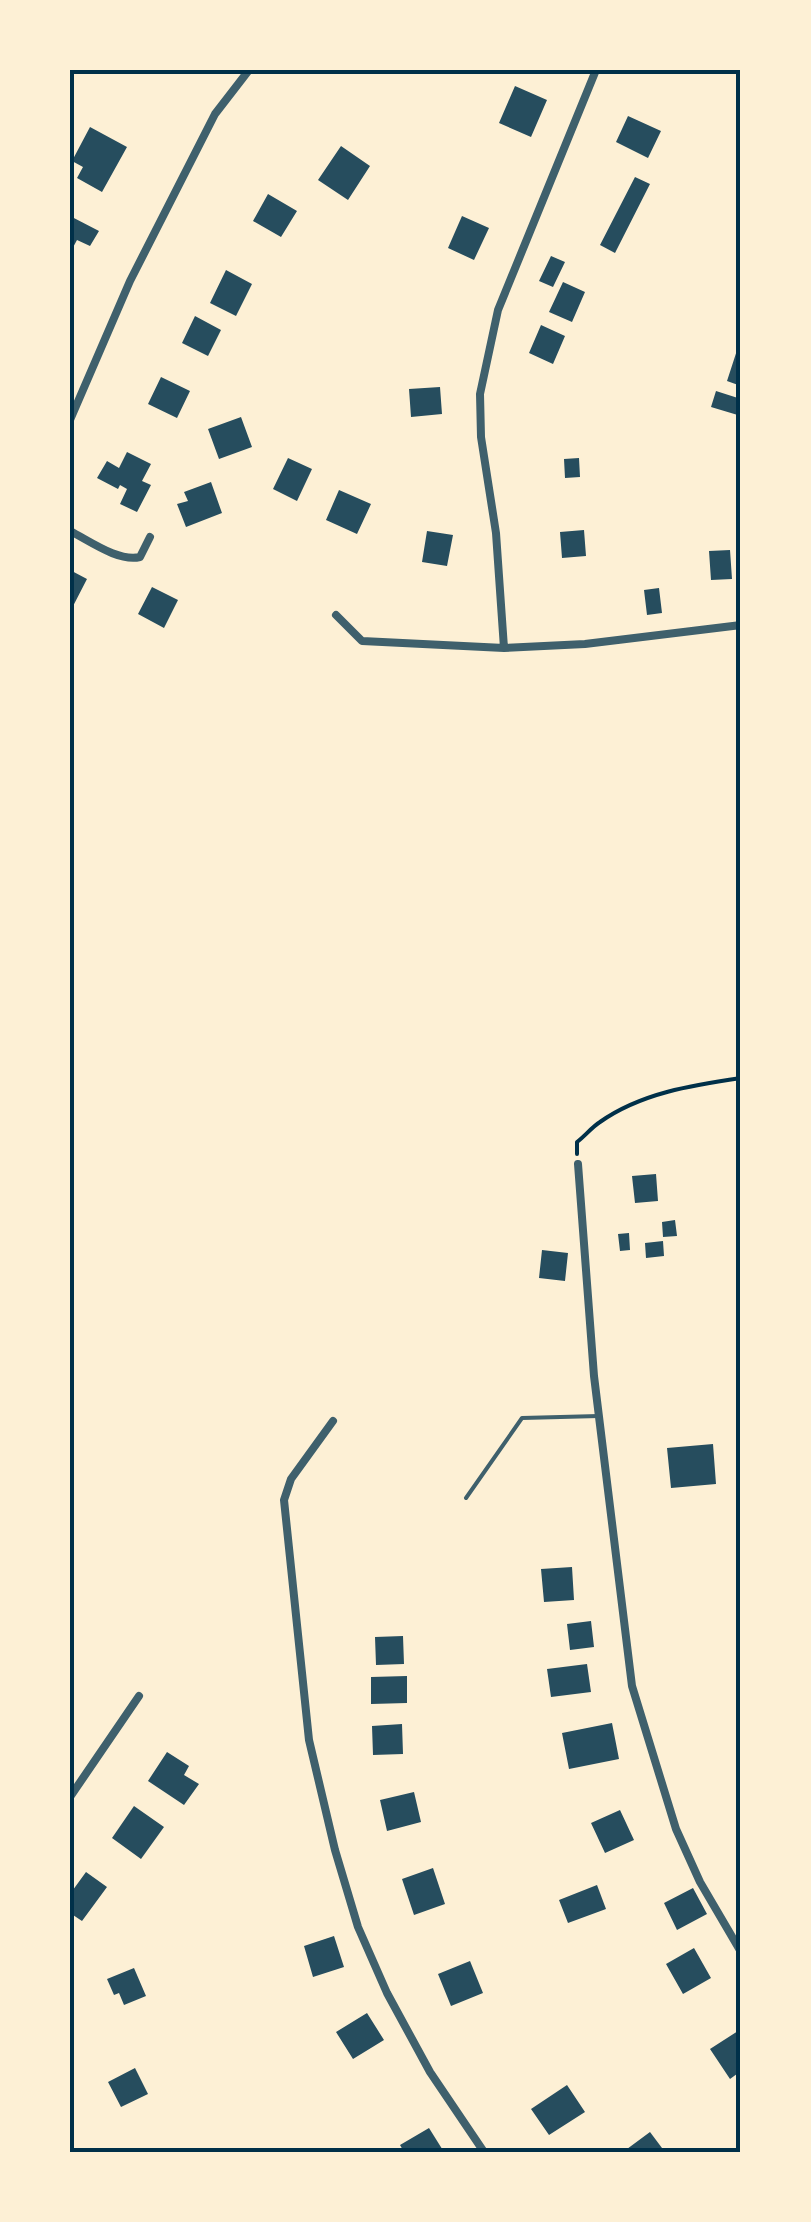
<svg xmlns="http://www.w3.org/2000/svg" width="811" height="2222" font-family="'Exo 2',sans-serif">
<rect width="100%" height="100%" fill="#fdf0d5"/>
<path fill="#264d5e" d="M 515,86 L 547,100 L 531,137 L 499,123 Z
M 628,116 L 661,131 L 648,158 L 616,142 Z
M 90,127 L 127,147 L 102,192 L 77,178 L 83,167 L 72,161 Z
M 341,146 L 370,166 L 348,200 L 318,180 Z
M 635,177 L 650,184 L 615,253 L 600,245 Z
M 268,194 L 297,211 L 281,237 L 253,221 Z
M 70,216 L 99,231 L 90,246 L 77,240 L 70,253 Z
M 462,216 L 489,228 L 474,260 L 448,248 Z
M 551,256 L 565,262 L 553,287 L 539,281 Z
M 226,270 L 252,284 L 236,316 L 210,303 Z
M 563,282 L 585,292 L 572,322 L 549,312 Z
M 195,316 L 221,330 L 208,356 L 182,343 Z
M 541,325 L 565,336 L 553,364 L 529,353 Z
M 740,341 L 741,341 L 741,386 L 727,381 Z
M 161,377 L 190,391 L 177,418 L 148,404 Z
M 440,387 L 442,414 L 411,417 L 409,389 Z
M 716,391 L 741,399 L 741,416 L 711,407 Z
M 241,417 L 252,447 L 219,459 L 208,429 Z
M 127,452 L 151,464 L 142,481 L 151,485 L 137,512 L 120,504 L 127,489 L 120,485 L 118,489 L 97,478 L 107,461 L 119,468 Z
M 288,458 L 312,469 L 297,501 L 273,489 Z
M 579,458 L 580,477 L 565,478 L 564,459 Z
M 211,482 L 222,513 L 186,527 L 177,504 L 188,501 L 184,492 Z
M 339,490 L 371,504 L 357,534 L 326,520 Z
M 584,530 L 586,556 L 562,558 L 560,532 Z
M 427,531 L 453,535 L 447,566 L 422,562 Z
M 730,550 L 732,579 L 711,580 L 709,551 Z
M 70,570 L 87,579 L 70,612 Z
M 152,587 L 178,600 L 164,628 L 138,614 Z
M 659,588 L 662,613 L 647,615 L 644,590 Z
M 656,1174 L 658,1201 L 635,1203 L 632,1176 Z
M 675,1220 L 677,1236 L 663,1237 L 662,1222 Z
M 629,1233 L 630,1250 L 620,1251 L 618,1234 Z
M 663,1241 L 664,1256 L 646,1258 L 645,1243 Z
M 542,1250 L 568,1253 L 565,1281 L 539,1278 Z
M 713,1444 L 716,1484 L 671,1488 L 667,1448 Z
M 572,1567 L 574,1600 L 544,1602 L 541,1569 Z
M 591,1621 L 594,1647 L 570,1650 L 567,1624 Z
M 403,1636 L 404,1664 L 376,1665 L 375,1637 Z
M 587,1664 L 591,1692 L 551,1697 L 547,1669 Z
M 407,1676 L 407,1703 L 371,1704 L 371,1677 Z
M 612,1723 L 619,1759 L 569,1769 L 562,1733 Z
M 402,1724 L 403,1754 L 373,1755 L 372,1726 Z
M 167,1752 L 189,1766 L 184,1775 L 199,1784 L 184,1805 L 148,1781 Z
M 414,1792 L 421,1822 L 387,1831 L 380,1800 Z
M 134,1806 L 164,1827 L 141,1859 L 112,1838 Z
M 620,1810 L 634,1840 L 605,1853 L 591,1823 Z
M 433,1868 L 445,1904 L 414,1915 L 402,1879 Z
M 86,1872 L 107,1887 L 82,1921 L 70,1913 L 70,1894 Z
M 597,1885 L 606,1909 L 568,1923 L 559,1900 Z
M 693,1888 L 707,1914 L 677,1930 L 664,1903 Z
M 334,1936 L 344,1967 L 313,1977 L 304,1946 Z
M 694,1948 L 711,1978 L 683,1994 L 666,1964 Z
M 470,1961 L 483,1993 L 451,2006 L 438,1974 Z
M 134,1968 L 146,1996 L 124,2005 L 119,1993 L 114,1995 L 107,1979 Z
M 367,2013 L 384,2040 L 353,2059 L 336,2032 Z
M 738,2031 L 741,2036 L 741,2071 L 730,2079 L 710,2049 Z
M 135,2068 L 148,2094 L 121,2107 L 108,2082 Z
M 567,2085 L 585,2112 L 549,2135 L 531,2109 Z
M 429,2128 L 444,2152 L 404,2152 L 400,2145 Z
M 650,2132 L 665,2152 L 629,2152 L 627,2149 Z"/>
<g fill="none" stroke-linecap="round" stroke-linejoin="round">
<path stroke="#003049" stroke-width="4" d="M 577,1154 L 577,1142 C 585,1136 592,1127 600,1122 C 641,1093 693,1085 741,1078"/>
<path stroke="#3f606c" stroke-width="4" d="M 466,1498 L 522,1418 L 599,1416"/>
<path stroke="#3f606c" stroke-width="8" d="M 70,420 L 130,281 L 215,114 L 249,70
M 70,531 C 90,541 118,562 140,557 L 150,537
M 336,615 L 362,641 L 504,648 L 585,644 L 741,625
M 504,648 L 496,533 L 481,437 L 480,394 L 498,310 L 596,70
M 578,1164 L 594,1376 L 632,1686 L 676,1829 L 700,1882 L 741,1952
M 333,1421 L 291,1479 L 284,1500 L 309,1740 L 335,1850 L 358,1927 L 387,1993 L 430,2072 L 484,2152
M 70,1797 L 139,1696"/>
</g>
<rect width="811" height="2222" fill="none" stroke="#fdf0d5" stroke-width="145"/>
<rect x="72" y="72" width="666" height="2078" fill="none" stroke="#003049" stroke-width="4"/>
</svg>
